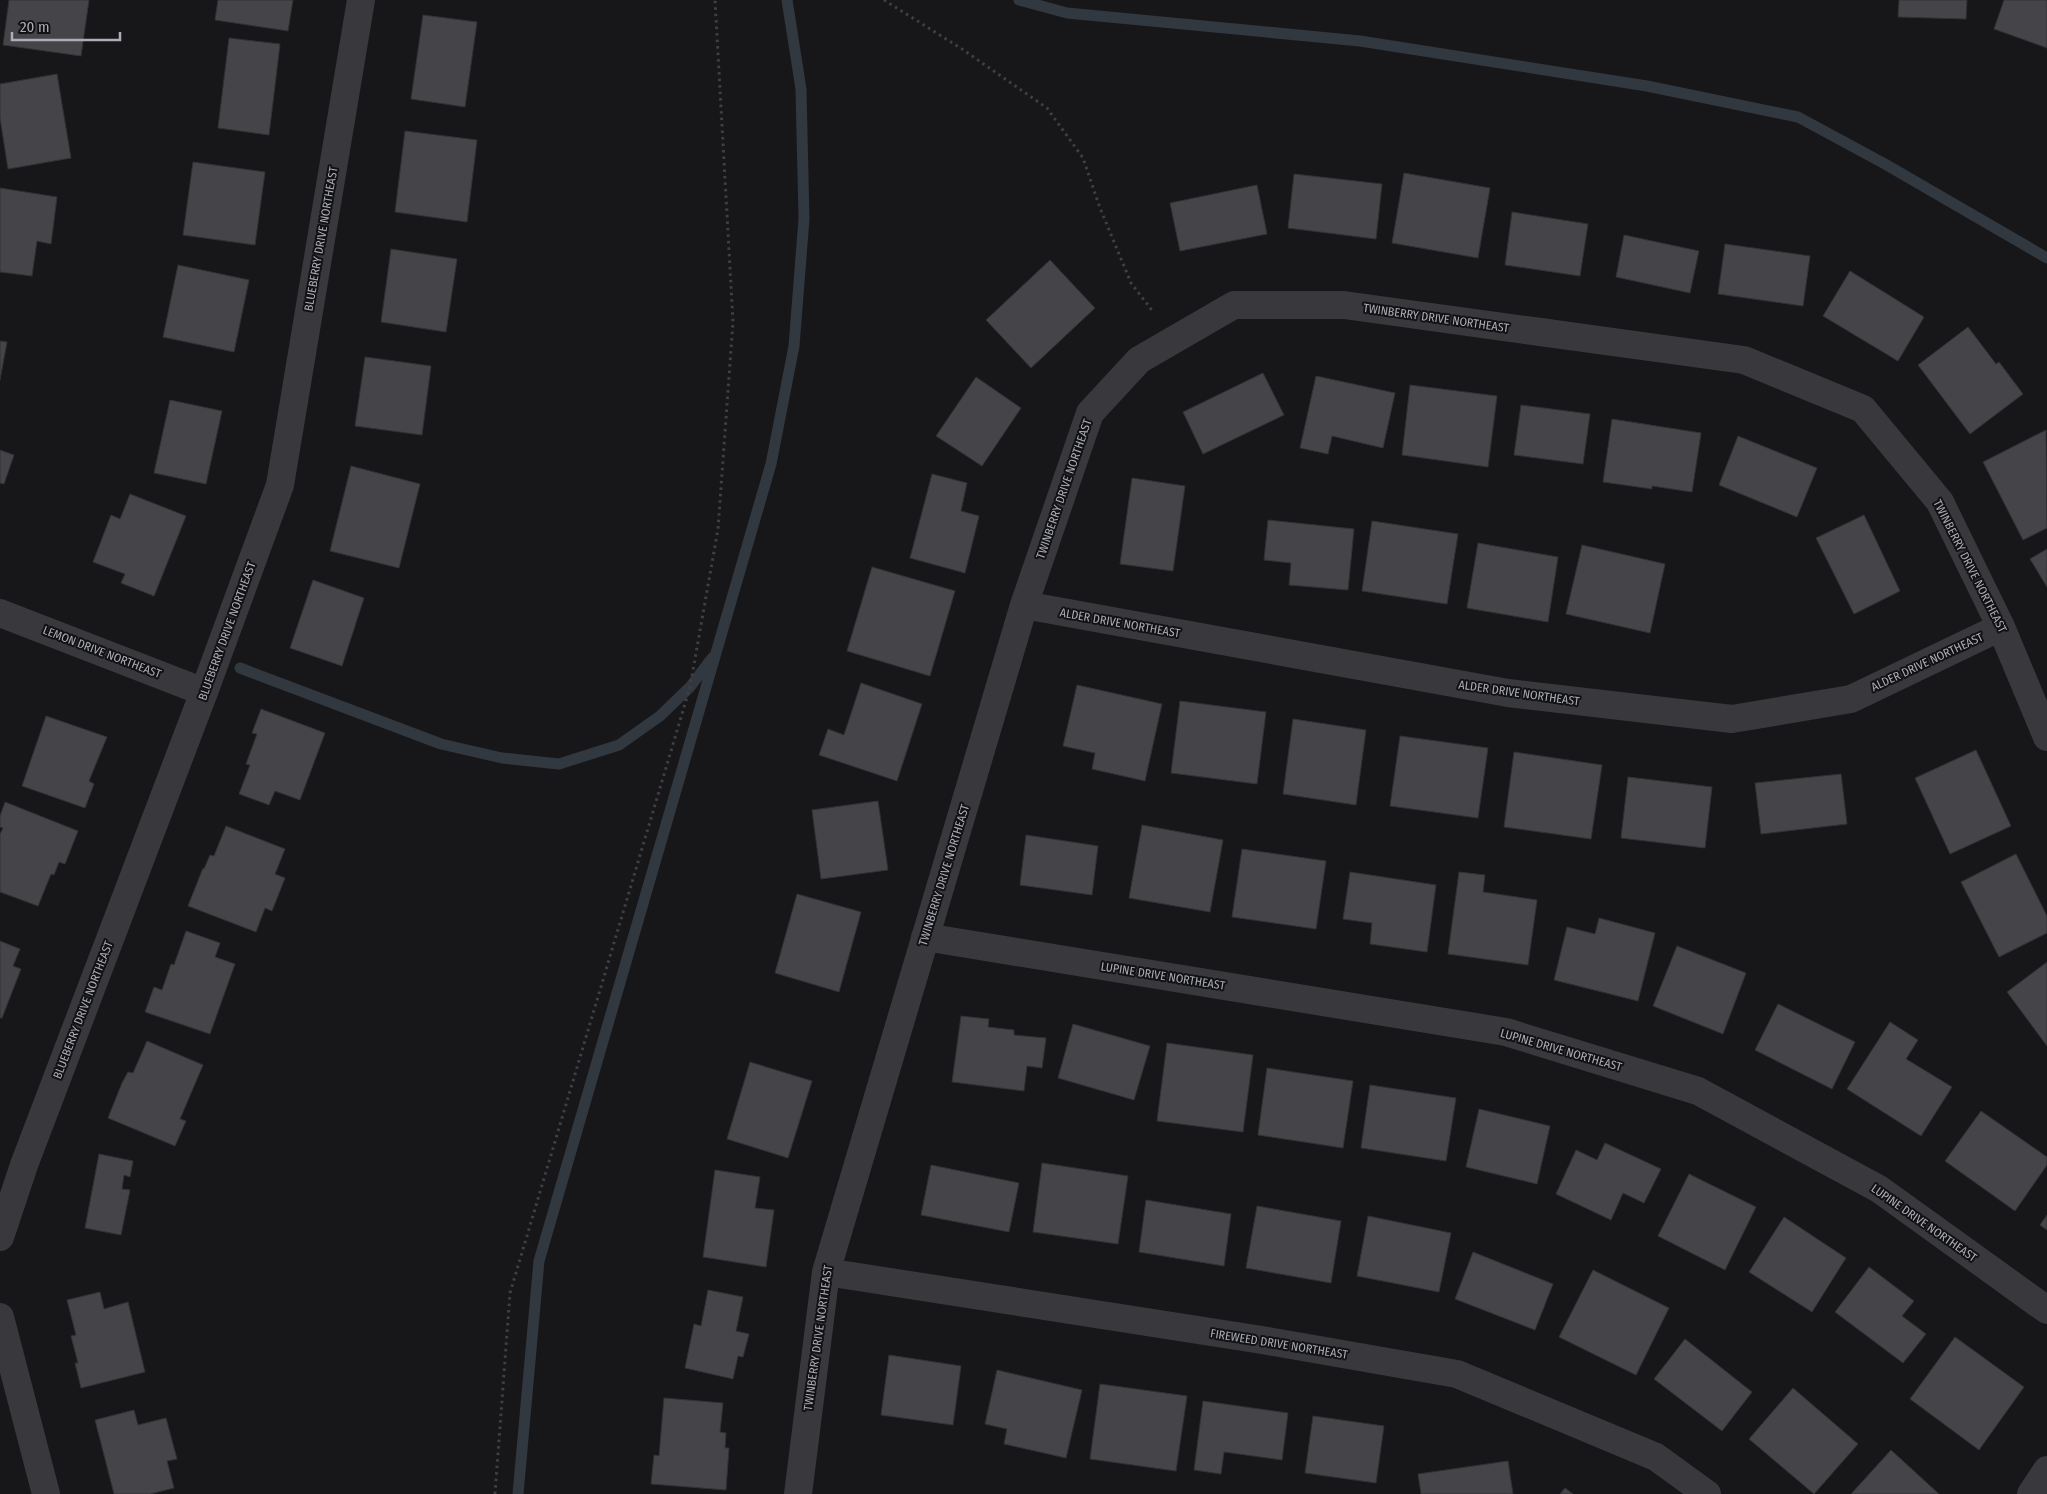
<svg xmlns="http://www.w3.org/2000/svg" width="2047" height="1494" font-family="'Fira Sans Condensed',sans-serif">
<rect width="100%" height="100%" fill="#171719"/>
<g fill="none" stroke-linecap="round" stroke-linejoin="round">
<path stroke="#323840" stroke-width="11" d="M 1019,0 L 1067,13 L 1360,41 L 1647,86 L 1798,117 L 1885,164 L 2047,258
M 240,668 L 441,744 L 502,758 L 559,764 L 619,745 L 660,716 L 690,687 L 712,658
M 518,1494 L 539,1261 L 771,464 L 794,346 L 804,219 L 801,89 L 787,0"/>
</g>
<path fill="#454448" stroke="#323134" d="M 9,0 L 89,0 L 81,56 L 3,45 Z
M 218,0 L 293,0 L 288,31 L 215,20 Z
M 1899,0 L 1967,0 L 1966,19 L 1898,17 Z
M 2004,0 L 2047,0 L 2047,48 L 1994,29 Z
M 423,15 L 477,22 L 465,107 L 411,99 Z
M 229,38 L 280,44 L 269,135 L 218,128 Z
M 57,74 L 71,158 L 8,169 L 0,118 L 0,84 Z
M 405,131 L 477,140 L 467,222 L 395,212 Z
M 193,162 L 265,172 L 255,245 L 183,235 Z
M 1404,173 L 1490,188 L 1478,258 L 1392,243 Z
M 1294,174 L 1382,184 L 1376,239 L 1288,228 Z
M 1257,185 L 1267,234 L 1180,251 L 1170,203 Z
M 0,188 L 57,197 L 51,244 L 37,241 L 32,276 L 0,272 Z
M 1512,212 L 1588,224 L 1580,276 L 1505,265 Z
M 1624,235 L 1699,251 L 1690,293 L 1616,277 Z
M 1725,244 L 1810,256 L 1803,306 L 1718,294 Z
M 391,249 L 457,259 L 446,332 L 381,322 Z
M 1050,260 L 1095,308 L 1031,368 L 986,320 Z
M 178,265 L 249,280 L 234,352 L 163,337 Z
M 1850,271 L 1924,317 L 1898,361 L 1823,316 Z
M 1968,327 L 1996,364 L 1999,362 L 2023,394 L 1970,434 L 1918,365 Z
M 0,341 L 7,342 L 0,380 Z
M 365,357 L 431,366 L 422,435 L 355,426 Z
M 1263,373 L 1284,415 L 1203,454 L 1183,412 Z
M 1316,376 L 1395,393 L 1383,448 L 1332,436 L 1328,454 L 1300,448 Z
M 976,377 L 1021,408 L 982,466 L 936,436 Z
M 1410,385 L 1497,396 L 1488,467 L 1402,455 Z
M 170,400 L 222,411 L 206,484 L 154,473 Z
M 1521,405 L 1590,414 L 1583,464 L 1514,455 Z
M 1612,419 L 1701,433 L 1692,492 L 1652,486 L 1652,489 L 1603,482 Z
M 2046,430 L 2047,528 L 2023,540 L 1983,462 Z
M 1738,436 L 1817,468 L 1797,517 L 1719,485 Z
M 0,450 L 14,455 L 4,484 L 0,483 Z
M 351,466 L 420,484 L 399,568 L 330,551 Z
M 932,474 L 967,483 L 961,511 L 979,516 L 965,573 L 910,558 Z
M 1132,478 L 1185,486 L 1173,571 L 1120,564 Z
M 130,494 L 186,516 L 154,596 L 121,583 L 125,574 L 93,562 L 111,515 L 120,519 Z
M 1864,515 L 1900,591 L 1854,614 L 1816,538 Z
M 1268,520 L 1354,529 L 1348,590 L 1289,585 L 1291,563 L 1264,560 Z
M 1372,521 L 1458,534 L 1447,604 L 1362,591 Z
M 1478,543 L 1558,557 L 1548,622 L 1467,608 Z
M 1582,545 L 1665,564 L 1650,633 L 1566,614 Z
M 2047,549 L 2047,587 L 2030,559 Z
M 872,567 L 955,591 L 930,676 L 847,651 Z
M 313,580 L 364,598 L 342,666 L 290,648 Z
M 861,683 L 922,704 L 897,781 L 819,755 L 828,729 L 844,735 Z
M 1077,685 L 1162,704 L 1145,781 L 1092,769 L 1095,753 L 1063,746 Z
M 1180,701 L 1266,712 L 1257,784 L 1171,773 Z
M 261,709 L 325,733 L 300,800 L 275,791 L 269,805 L 239,794 L 250,765 L 246,764 L 257,734 L 252,733 Z
M 46,716 L 107,737 L 89,781 L 94,784 L 85,808 L 22,786 Z
M 1293,719 L 1366,730 L 1356,805 L 1283,794 Z
M 1400,736 L 1488,748 L 1478,818 L 1390,806 Z
M 1976,750 L 2011,826 L 1950,854 L 1915,778 Z
M 1514,752 L 1602,765 L 1591,839 L 1504,827 Z
M 1841,774 L 1847,824 L 1761,834 L 1755,783 Z
M 1628,777 L 1712,787 L 1705,848 L 1621,838 Z
M 878,801 L 888,870 L 821,879 L 812,810 Z
M 5,802 L 78,831 L 65,864 L 59,862 L 54,875 L 51,874 L 38,906 L 0,892 L 0,834 L 3,828 L 0,827 L 0,816 Z
M 1142,825 L 1223,840 L 1210,912 L 1129,898 Z
M 226,826 L 285,849 L 275,874 L 285,878 L 272,911 L 265,908 L 256,932 L 188,906 L 203,868 L 204,869 L 210,855 L 214,856 Z
M 1026,835 L 1098,846 L 1092,895 L 1020,885 Z
M 1242,849 L 1326,861 L 1316,929 L 1232,917 Z
M 2016,854 L 2047,916 L 2047,933 L 1999,957 L 1961,882 Z
M 1350,872 L 1436,885 L 1427,952 L 1370,944 L 1372,923 L 1343,919 Z
M 1459,872 L 1485,875 L 1483,892 L 1537,900 L 1528,965 L 1448,954 Z
M 797,894 L 861,912 L 839,992 L 775,973 Z
M 1599,918 L 1655,933 L 1638,1001 L 1554,980 L 1567,927 L 1595,934 Z
M 186,931 L 220,943 L 215,957 L 235,964 L 210,1034 L 145,1012 L 154,987 L 162,990 L 171,964 L 174,965 Z
M 0,941 L 20,949 L 13,966 L 21,969 L 2,1018 L 0,1018 Z
M 1677,946 L 1746,973 L 1723,1034 L 1653,1006 Z
M 2047,962 L 2047,1046 L 2007,992 Z
M 1778,1004 L 1855,1042 L 1832,1089 L 1755,1050 Z
M 961,1016 L 989,1019 L 988,1027 L 1014,1030 L 1014,1035 L 1046,1038 L 1042,1068 L 1027,1066 L 1024,1091 L 952,1082 Z
M 1890,1022 L 1918,1040 L 1906,1059 L 1952,1087 L 1921,1136 L 1847,1089 Z
M 1073,1024 L 1150,1046 L 1134,1100 L 1058,1078 Z
M 147,1041 L 203,1065 L 180,1119 L 186,1121 L 175,1146 L 108,1118 L 122,1083 L 128,1072 L 133,1073 Z
M 1167,1043 L 1253,1055 L 1243,1132 L 1157,1121 Z
M 750,1062 L 812,1081 L 788,1158 L 727,1139 Z
M 1267,1068 L 1353,1081 L 1343,1148 L 1258,1135 Z
M 1370,1085 L 1456,1098 L 1446,1161 L 1361,1148 Z
M 1479,1109 L 1550,1126 L 1537,1184 L 1466,1167 Z
M 1981,1111 L 2047,1157 L 2047,1165 L 2015,1211 L 1945,1161 Z
M 1605,1143 L 1661,1169 L 1644,1203 L 1623,1193 L 1611,1220 L 1556,1194 L 1576,1150 L 1597,1160 Z
M 99,1154 L 133,1161 L 130,1177 L 124,1175 L 122,1189 L 130,1190 L 121,1235 L 85,1228 Z
M 1042,1163 L 1128,1176 L 1118,1244 L 1033,1232 Z
M 931,1165 L 1019,1183 L 1009,1232 L 921,1215 Z
M 715,1170 L 760,1177 L 755,1208 L 774,1210 L 766,1267 L 703,1257 Z
M 1689,1174 L 1756,1207 L 1725,1270 L 1658,1236 Z
M 1146,1200 L 1231,1214 L 1224,1266 L 1139,1252 Z
M 1257,1206 L 1341,1221 L 1331,1283 L 1246,1268 Z
M 2047,1215 L 2047,1230 L 2040,1225 Z
M 1368,1216 L 1451,1233 L 1439,1292 L 1357,1276 Z
M 1784,1217 L 1846,1258 L 1812,1312 L 1749,1272 Z
M 1473,1252 L 1553,1284 L 1535,1330 L 1455,1299 Z
M 1869,1267 L 1914,1301 L 1902,1316 L 1926,1334 L 1903,1363 L 1835,1312 Z
M 1593,1270 L 1669,1308 L 1636,1375 L 1559,1337 Z
M 708,1290 L 743,1297 L 736,1331 L 749,1334 L 743,1357 L 738,1356 L 733,1379 L 685,1368 L 694,1324 L 701,1326 Z
M 100,1292 L 104,1309 L 128,1302 L 145,1372 L 81,1388 L 75,1363 L 78,1363 L 71,1336 L 76,1335 L 67,1300 Z
M 1955,1337 L 2024,1387 L 1979,1450 L 1910,1399 Z
M 1685,1339 L 1752,1392 L 1722,1431 L 1654,1379 Z
M 889,1355 L 961,1366 L 953,1425 L 881,1415 Z
M 997,1370 L 1082,1390 L 1066,1458 L 1004,1444 L 1007,1429 L 985,1424 Z
M 1100,1384 L 1187,1396 L 1176,1471 L 1090,1459 Z
M 1793,1388 L 1858,1444 L 1814,1494 L 1749,1439 Z
M 664,1398 L 723,1403 L 720,1432 L 726,1433 L 725,1448 L 729,1448 L 726,1490 L 651,1484 L 654,1455 L 659,1456 Z
M 1203,1401 L 1288,1413 L 1282,1460 L 1224,1452 L 1221,1474 L 1194,1470 Z
M 134,1410 L 138,1425 L 166,1418 L 177,1459 L 167,1461 L 174,1488 L 150,1494 L 114,1494 L 95,1420 Z
M 1313,1416 L 1384,1426 L 1376,1483 L 1305,1473 Z
M 1891,1450 L 1939,1494 L 1851,1494 Z
M 1508,1461 L 1513,1494 L 1421,1494 L 1418,1474 Z
M 1565,1488 L 1573,1494 L 1560,1494 Z"/>
<g fill="none" stroke-linecap="round" stroke-linejoin="round">
<path stroke="#3f3f44" stroke-width="3" stroke-dasharray="2.5 4" stroke-linecap="butt" d="M 884,0 L 962,49 L 1047,108 L 1083,158 L 1100,208 L 1131,283 L 1154,313
M 495,1494 L 510,1293 L 690,687 L 718,529 L 733,322 L 715,0"/>
<path stroke="#39393d" stroke-width="28" d="M 1024,605 L 1508,693 L 1732,719 L 1851,699 L 2001,627
M 0,613 L 204,692
M 925,937 L 1506,1032 L 1698,1091 L 1879,1189 L 2047,1310
M 0,1237 L 24,1165 L 204,692 L 280,485 L 361,0
M 826,1272 L 1262,1340 L 1457,1374 L 1656,1457 L 1707,1494
M 0,1317 L 46,1494
M 798,1494 L 826,1272 L 1024,605 L 1090,413 L 1139,360 L 1234,305 L 1344,305 L 1744,360 L 1863,409 L 1940,502 L 2001,627 L 2047,737
M 2031,1494 L 2047,1470"/>
</g>
<g text-anchor="middle" stroke-width="4" stroke-linejoin="round" paint-order="stroke">
<g font-size="12" fill="#abadb7" stroke="#121214">
<text transform="translate(321 239) rotate(-80)" y="4">BLUEBERRY DRIVE NORTHEAST</text>
<text transform="translate(1436 318) rotate(8)" y="4">TWINBERRY DRIVE NORTHEAST</text>
<text transform="translate(1064 489) rotate(-71)" y="4">TWINBERRY DRIVE NORTHEAST</text>
<text transform="translate(1970 566) rotate(63)" y="4">TWINBERRY DRIVE NORTHEAST</text>
<text transform="translate(1120 623) rotate(10)" y="4">ALDER DRIVE NORTHEAST</text>
<text transform="translate(227 631) rotate(-70)" y="4">BLUEBERRY DRIVE NORTHEAST</text>
<text transform="translate(102 652) rotate(21)" y="4">LEMON DRIVE NORTHEAST</text>
<text transform="translate(1927 662) rotate(-25)" y="4">ALDER DRIVE NORTHEAST</text>
<text transform="translate(1519 693) rotate(8)" y="4">ALDER DRIVE NORTHEAST</text>
<text transform="translate(944 875) rotate(-73)" y="4">TWINBERRY DRIVE NORTHEAST</text>
<text transform="translate(1163 976) rotate(9)" y="4">LUPINE DRIVE NORTHEAST</text>
<text transform="translate(83 1010) rotate(-69)" y="4">BLUEBERRY DRIVE NORTHEAST</text>
<text transform="translate(1561 1050) rotate(16)" y="4">LUPINE DRIVE NORTHEAST</text>
<text transform="translate(1924 1223) rotate(35)" y="4">LUPINE DRIVE NORTHEAST</text>
<text transform="translate(818 1338) rotate(-82)" y="4">TWINBERRY DRIVE NORTHEAST</text>
<text transform="translate(1279 1344) rotate(9)" y="4">FIREWEED DRIVE NORTHEAST</text>
</g>
</g>
<path d="M12 32v8h108v-8" fill="none" stroke="#abadb7" stroke-width="2.5"/>
<text x="20" y="32" font-size="15" fill="#abadb7" stroke="#121214" stroke-width="4" paint-order="stroke">20 m</text>
</svg>
